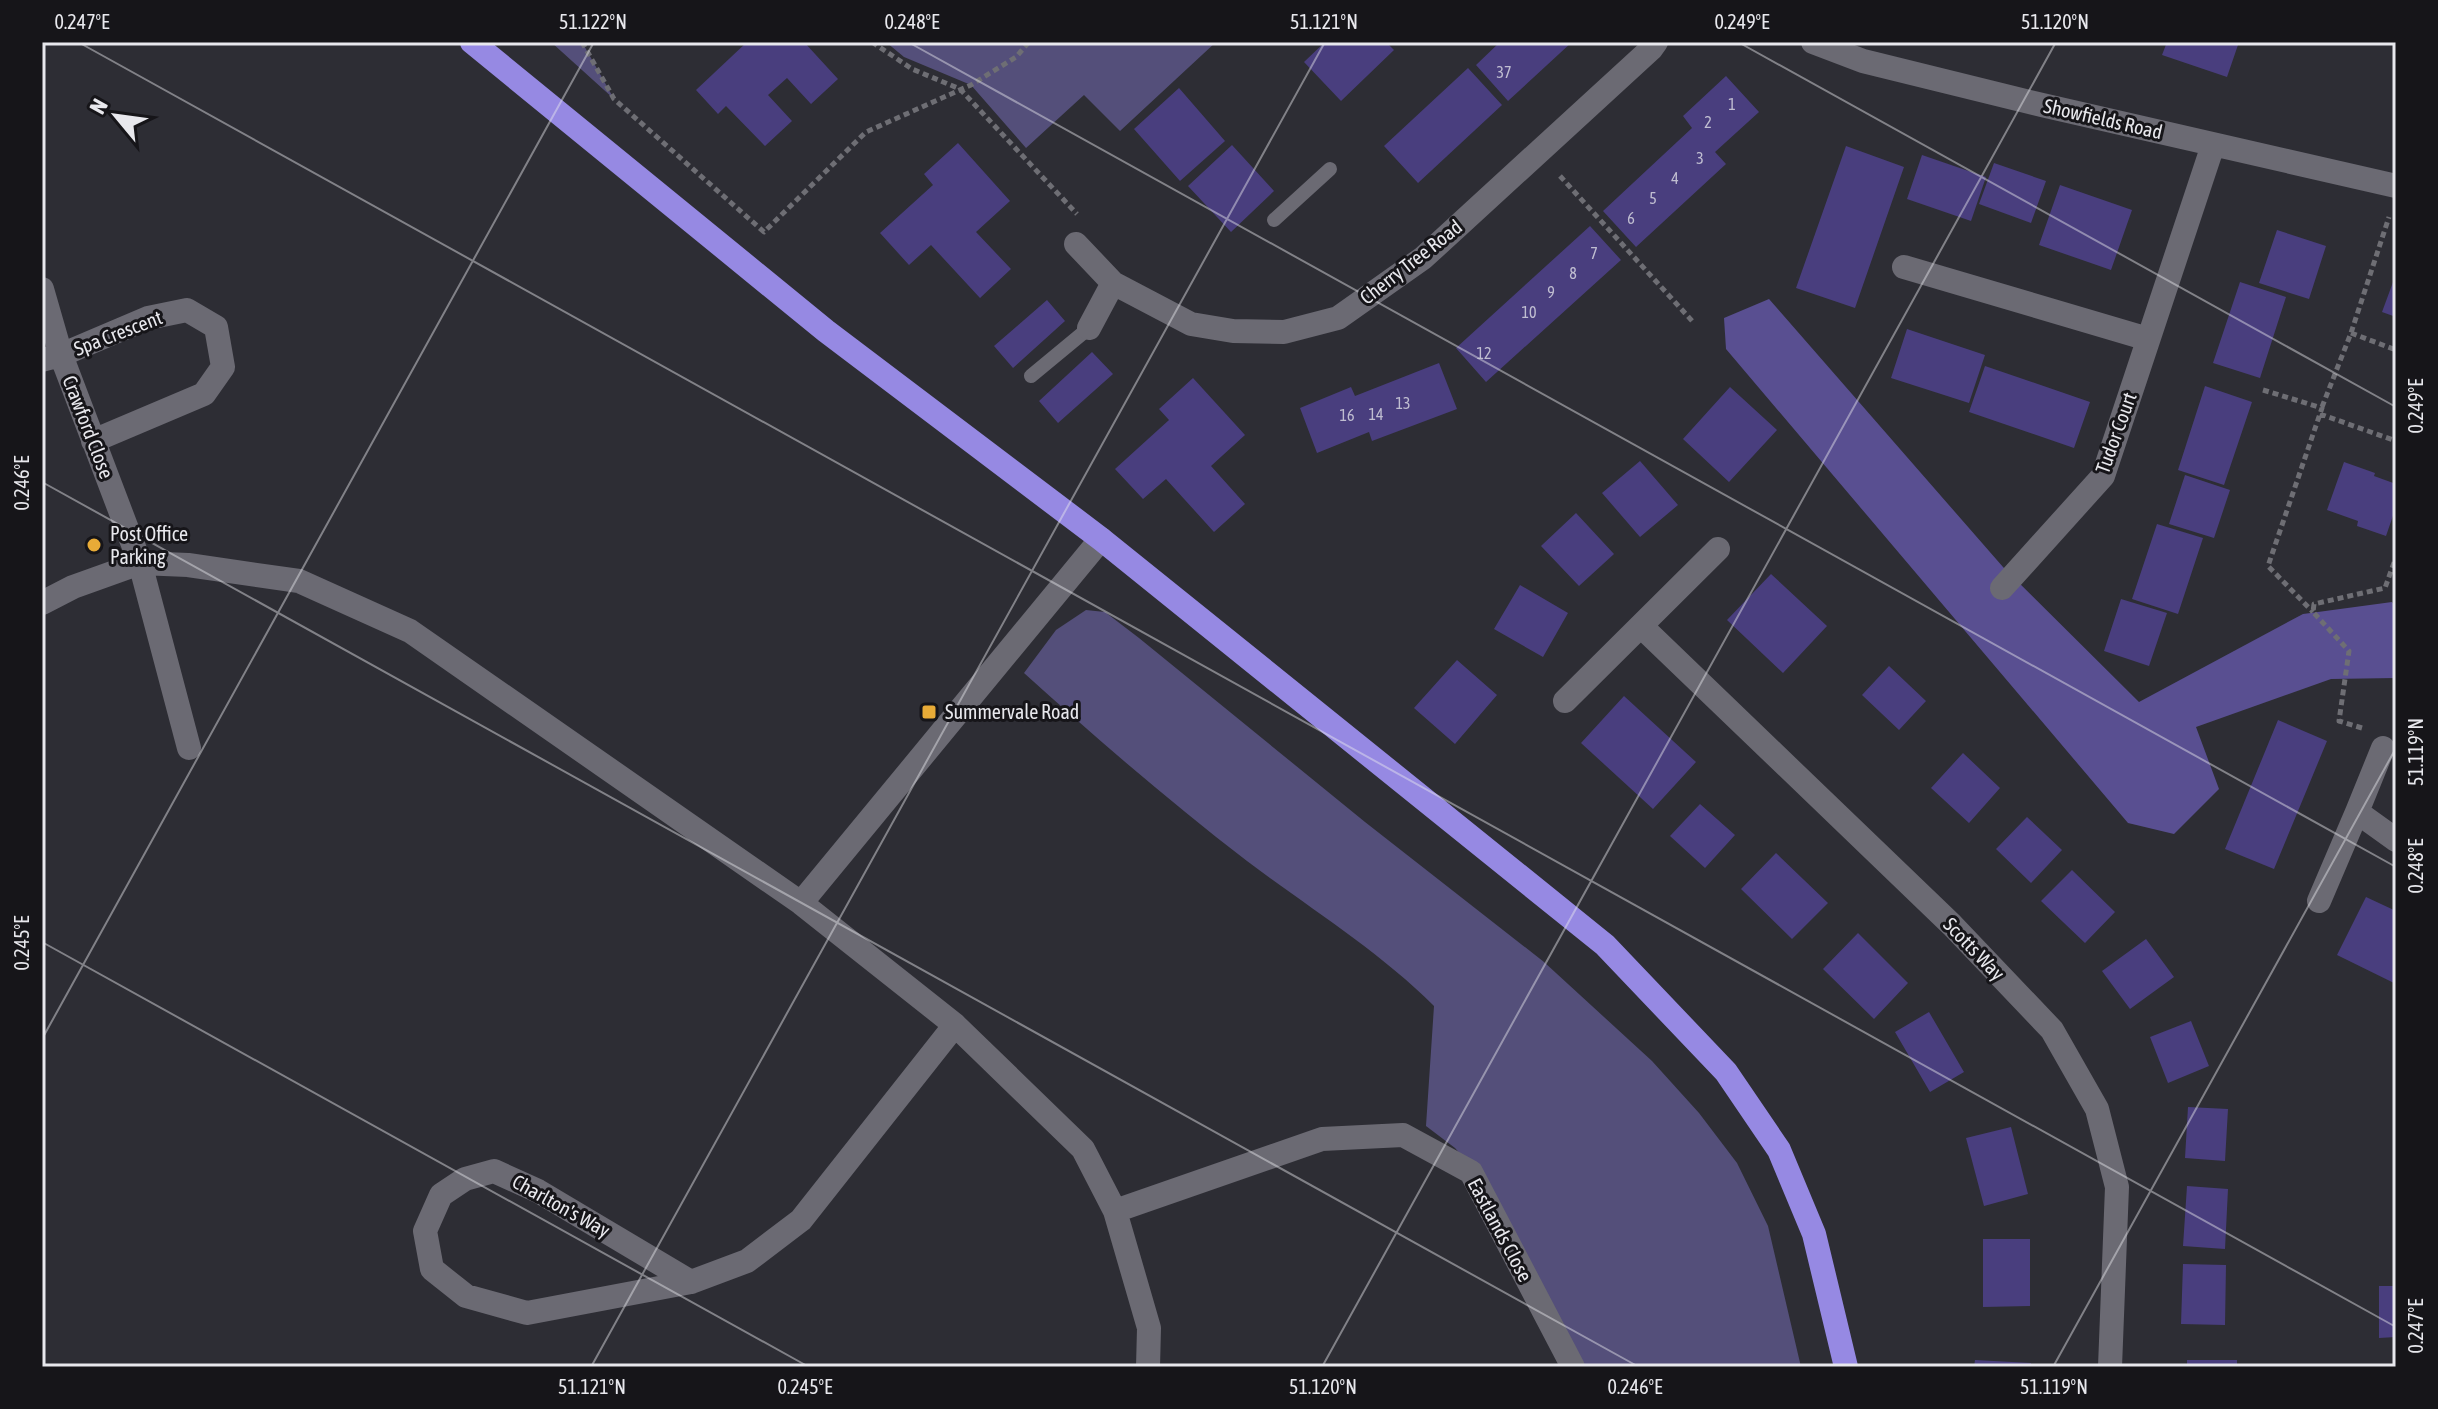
<svg xmlns="http://www.w3.org/2000/svg" width="2438" height="1409" font-family="'Asap Condensed',sans-serif">
<rect width="100%" height="100%" fill="#2d2d34"/>
<path fill="#544f7a" d="M 551,42 L 582,42 L 614,99 Z
M 886,42 L 1216,42 L 1120,131 L 1084,95 L 1026,148 L 971,85 L 904,57 Z
M 1086,610 L 1105,612 L 1139,638 L 1365,822 L 1544,962 L 1652,1061 L 1699,1113 L 1737,1163 L 1768,1226 L 1801,1367 L 1578,1367 L 1476,1172 L 1455,1148 L 1426,1126 L 1434,1006 C 1378,950 1309,908 1247,861 C 1170,802 1096,738 1024,673 L 1056,630 Z"/>
<path fill="#594f91" d="M 1769,299 L 2003,567 L 2139,702 L 2303,614 L 2392,602 L 2396,608 L 2396,678 L 2331,679 L 2196,727 L 2219,789 L 2174,834 L 2128,823 L 1726,349 L 1724,318 Z"/>
<path fill="#493e7e" d="M 747,42 L 804,42 L 838,79 L 811,104 L 787,78 L 768,95 L 792,121 L 765,146 L 726,106 L 718,114 L 696,90 Z
M 1325,42 L 1386,42 L 1394,50 L 1341,101 L 1304,62 Z
M 1500,42 L 1572,42 L 1508,101 L 1476,65 Z
M 2167,42 L 2239,42 L 2227,77 L 2162,55 Z
M 1468,68 L 1502,105 L 1418,183 L 1384,146 Z
M 1726,76 L 1759,112 L 1715,152 L 1726,164 L 1636,247 L 1603,211 L 1692,128 L 1683,116 Z
M 1179,88 L 1225,141 L 1180,181 L 1134,129 Z
M 958,143 L 1010,201 L 976,232 L 1011,269 L 980,298 L 931,245 L 909,265 L 880,233 L 933,185 L 924,174 Z
M 1232,145 L 1274,191 L 1231,232 L 1188,186 Z
M 1846,146 L 1904,167 L 1855,308 L 1796,288 Z
M 1922,155 L 1986,177 L 1971,221 L 1907,199 Z
M 1994,163 L 2046,181 L 2031,223 L 1979,204 Z
M 2060,185 L 2132,210 L 2111,270 L 2039,245 Z
M 1590,226 L 1621,260 L 1486,382 L 1456,348 Z
M 2277,230 L 2326,246 L 2309,299 L 2259,283 Z
M 2396,274 L 2396,317 L 2382,312 Z
M 2240,282 L 2286,297 L 2260,378 L 2213,363 Z
M 1047,300 L 1065,321 L 1013,368 L 994,346 Z
M 1907,329 L 1985,355 L 1969,403 L 1891,378 Z
M 1092,352 L 1113,374 L 1058,423 L 1039,401 Z
M 1439,363 L 1457,409 L 1372,441 L 1369,432 L 1317,453 L 1300,408 L 1351,387 L 1355,396 Z
M 1985,366 L 2090,402 L 2074,448 L 1969,412 Z
M 1193,378 L 1245,435 L 1211,466 L 1245,504 L 1214,532 L 1166,479 L 1143,499 L 1115,469 L 1169,420 L 1159,409 Z
M 2205,386 L 2252,402 L 2224,485 L 2178,470 Z
M 1730,387 L 1777,430 L 1729,482 L 1683,439 Z
M 1640,461 L 1678,505 L 1640,537 L 1602,493 Z
M 2344,462 L 2375,473 L 2374,476 L 2396,484 L 2396,507 L 2386,536 L 2357,526 L 2358,521 L 2327,510 Z
M 2185,475 L 2230,490 L 2214,538 L 2169,524 Z
M 1576,513 L 1614,554 L 1579,586 L 1541,546 Z
M 2157,524 L 2203,538 L 2178,614 L 2132,599 Z
M 1771,574 L 1827,626 L 1783,673 L 1727,620 Z
M 1520,585 L 1568,613 L 1543,657 L 1494,629 Z
M 2121,599 L 2167,613 L 2149,666 L 2104,651 Z
M 1457,660 L 1497,695 L 1455,744 L 1414,708 Z
M 1889,666 L 1926,701 L 1899,730 L 1862,695 Z
M 1624,696 L 1696,762 L 1653,809 L 1581,743 Z
M 2278,720 L 2327,741 L 2274,869 L 2225,849 Z
M 1963,753 L 2000,788 L 1969,823 L 1931,788 Z
M 1700,804 L 1735,835 L 1705,868 L 1670,836 Z
M 2027,817 L 2062,850 L 2031,883 L 1996,849 Z
M 1776,853 L 1828,903 L 1792,939 L 1741,889 Z
M 2072,870 L 2115,912 L 2085,943 L 2041,901 Z
M 2366,897 L 2396,911 L 2396,984 L 2337,955 Z
M 1858,933 L 1908,983 L 1874,1019 L 1823,969 Z
M 2146,939 L 2174,977 L 2130,1009 L 2102,971 Z
M 1929,1012 L 1964,1072 L 1930,1092 L 1895,1032 Z
M 2191,1021 L 2209,1066 L 2168,1083 L 2150,1037 Z
M 2188,1107 L 2228,1109 L 2225,1161 L 2185,1158 Z
M 2011,1127 L 2028,1194 L 1984,1206 L 1966,1138 Z
M 2187,1186 L 2228,1189 L 2225,1249 L 2183,1246 Z
M 1983,1239 L 2030,1239 L 2030,1306 L 1983,1307 Z
M 2183,1264 L 2226,1265 L 2225,1325 L 2181,1324 Z
M 2379,1286 L 2396,1286 L 2396,1337 L 2379,1338 Z
M 1975,1360 L 2031,1363 L 2031,1367 L 1974,1367 Z
M 2187,1360 L 2237,1360 L 2237,1367 L 2187,1367 Z"/>
<g fill="none" stroke-linecap="round" stroke-linejoin="round">
<path stroke="#6e6e74" stroke-width="5" stroke-dasharray="6 4" stroke-linecap="butt" d="M 582,42 L 614,99 L 764,232 L 866,132 L 971,85 L 1016,57 L 1029,42
M 872,42 L 912,69 L 960,89 L 1077,214
M 1560,176 L 1694,323
M 2351,333 L 2396,350
M 2263,390 L 2322,408 L 2268,566 L 2313,612
M 2322,407 L 2351,333 L 2389,217
M 2320,414 L 2396,441
M 2362,728 L 2339,721 L 2349,651 L 2313,612 L 2314,604 L 2385,588 L 2396,557"/>
<path stroke="#6b6a73" stroke-width="14" d="M 1274,220 L 1330,169
M 1031,376 L 1089,328"/>
<path stroke="#6b6a73" stroke-width="24" d="M 1813,42 L 1863,61 L 2042,105 L 2396,186
M 1076,244 L 1113,283 L 1191,324 L 1233,331 L 1284,332 L 1338,318 L 1423,258 L 1651,49 L 1656,42
M 1904,267 L 2148,339
M 42,289 L 61,355 L 140,563 L 189,748
M 1089,328 L 1113,283
M 42,360 L 61,355 L 148,318 L 187,310 L 216,327 L 223,367 L 204,394 L 93,441
M 2002,588 L 2103,476 L 2213,145
M 42,603 L 73,587 L 140,563 L 188,565 L 299,581 L 410,631 L 801,903 L 955,1025 L 1083,1149 L 1115,1211 L 1149,1328 L 1148,1367
M 1641,626 L 1952,925 L 2052,1030 L 2097,1109 L 2117,1187 L 2110,1367
M 1565,701 L 1718,549
M 2357,812 L 2383,748
M 2319,901 L 2357,812 L 2396,840
M 801,903 L 1101,539
M 1115,1211 L 1322,1139 L 1403,1135 L 1471,1172 L 1573,1367
M 691,1282 L 538,1191 L 494,1171 L 465,1179 L 441,1195 L 425,1231 L 432,1269 L 466,1296 L 527,1313 L 691,1282 L 747,1261 L 801,1220 L 955,1025"/>
<path stroke="#9689e3" stroke-width="24" d="M 472,42 L 826,331 L 1101,539 L 1605,945 L 1726,1072 L 1779,1150 L 1814,1234 L 1846,1367"/>
</g>
<path fill="none" stroke="#e8e8ed" stroke-width="2" stroke-opacity="0.45" d="M 78,42 L 2396,1327M 908,42 L 2396,867M 1738,42 L 2396,407M 42,482 L 1639,1367M 42,942 L 809,1367M 42,1039 L 594,42M 591,1367 L 1325,42M 1322,1367 L 2056,42M 2053,1367 L 2396,748"/>
<g fill="#e8ab37" stroke="#161519" stroke-width="3">
<circle cx="94" cy="545" r="8"/>
<rect x="921" y="704" width="16" height="16" rx="4"/>
</g>
<g text-anchor="middle" stroke-width="6" stroke-linejoin="round" paint-order="stroke">
<g font-size="16" fill="#c0bed1">
<text x="1504" y="78">37</text>
<text x="1732" y="110">1</text>
<text x="1708" y="128">2</text>
<text x="1700" y="164">3</text>
<text x="1675" y="184">4</text>
<text x="1653" y="204">5</text>
<text x="1631" y="224">6</text>
<text x="1594" y="259">7</text>
<text x="1573" y="279">8</text>
<text x="1551" y="298">9</text>
<text x="1529" y="318">10</text>
<text x="1484" y="359">12</text>
<text x="1403" y="409">13</text>
<text x="1376" y="420">14</text>
<text x="1347" y="421">16</text>
</g>
<g font-size="20" fill="#e8e8ed" stroke="#161519">
<text transform="translate(2103 119) rotate(13)" y="7">Showfields Road</text>
<text transform="translate(1411 262) rotate(-38)" y="7">Cherry Tree Road</text>
<text transform="translate(118 333) rotate(-21)" y="7">Spa Crescent</text>
<text transform="translate(88 427) rotate(69)" y="7">Crawford Close</text>
<text transform="translate(2116 433) rotate(-70)" y="7">Tudor Court</text>
<text transform="translate(1974 949) rotate(46)" y="7">Scotts Way</text>
<text transform="translate(561 1206) rotate(29)" y="7">Charlton's Way</text>
<text transform="translate(1500 1230) rotate(62)" y="7">Eastlands Close</text>
</g>
<g font-size="20" fill="#e8e8ed" stroke="#161519" text-anchor="start">
<text x="110" y="541">Post Office<tspan x="110" dy="23">Parking</tspan></text>
<text x="945" y="719">Summervale Road</text>
</g>
</g>
<rect width="2438" height="1409" fill="none" stroke="#161519" stroke-width="88"/>
<g transform="translate(116 116) rotate(299)" stroke="#161519" stroke-width="6" paint-order="stroke">
<path d="M0-6L14 30L0 20L-14 30Z" fill="#e8e8ed"/>
<text y="-12" font-size="22" font-weight="bold" text-anchor="middle" fill="#e8e8ed">N</text>
</g>
<rect x="44" y="44" width="2350" height="1321" fill="none" stroke="#e8e8ed" stroke-width="3"/>
<g font-size="20" text-anchor="middle" fill="#e8e8ed">
<text x="82" y="29">0.247°E</text>
<text x="593" y="29">51.122°N</text>
<text x="912" y="29">0.248°E</text>
<text x="1324" y="29">51.121°N</text>
<text x="1742" y="29">0.249°E</text>
<text x="2055" y="29">51.120°N</text>
<text transform="translate(2416 406) rotate(-90)" y="7">0.249°E</text>
<text transform="translate(22 483) rotate(-90)" y="7">0.246°E</text>
<text transform="translate(2416 752) rotate(-90)" y="7">51.119°N</text>
<text transform="translate(2416 866) rotate(-90)" y="7">0.248°E</text>
<text transform="translate(22 943) rotate(-90)" y="7">0.245°E</text>
<text transform="translate(2416 1326) rotate(-90)" y="7">0.247°E</text>
<text x="592" y="1394">51.121°N</text>
<text x="805" y="1394">0.245°E</text>
<text x="1323" y="1394">51.120°N</text>
<text x="1635" y="1394">0.246°E</text>
<text x="2054" y="1394">51.119°N</text>
</g>
</svg>
